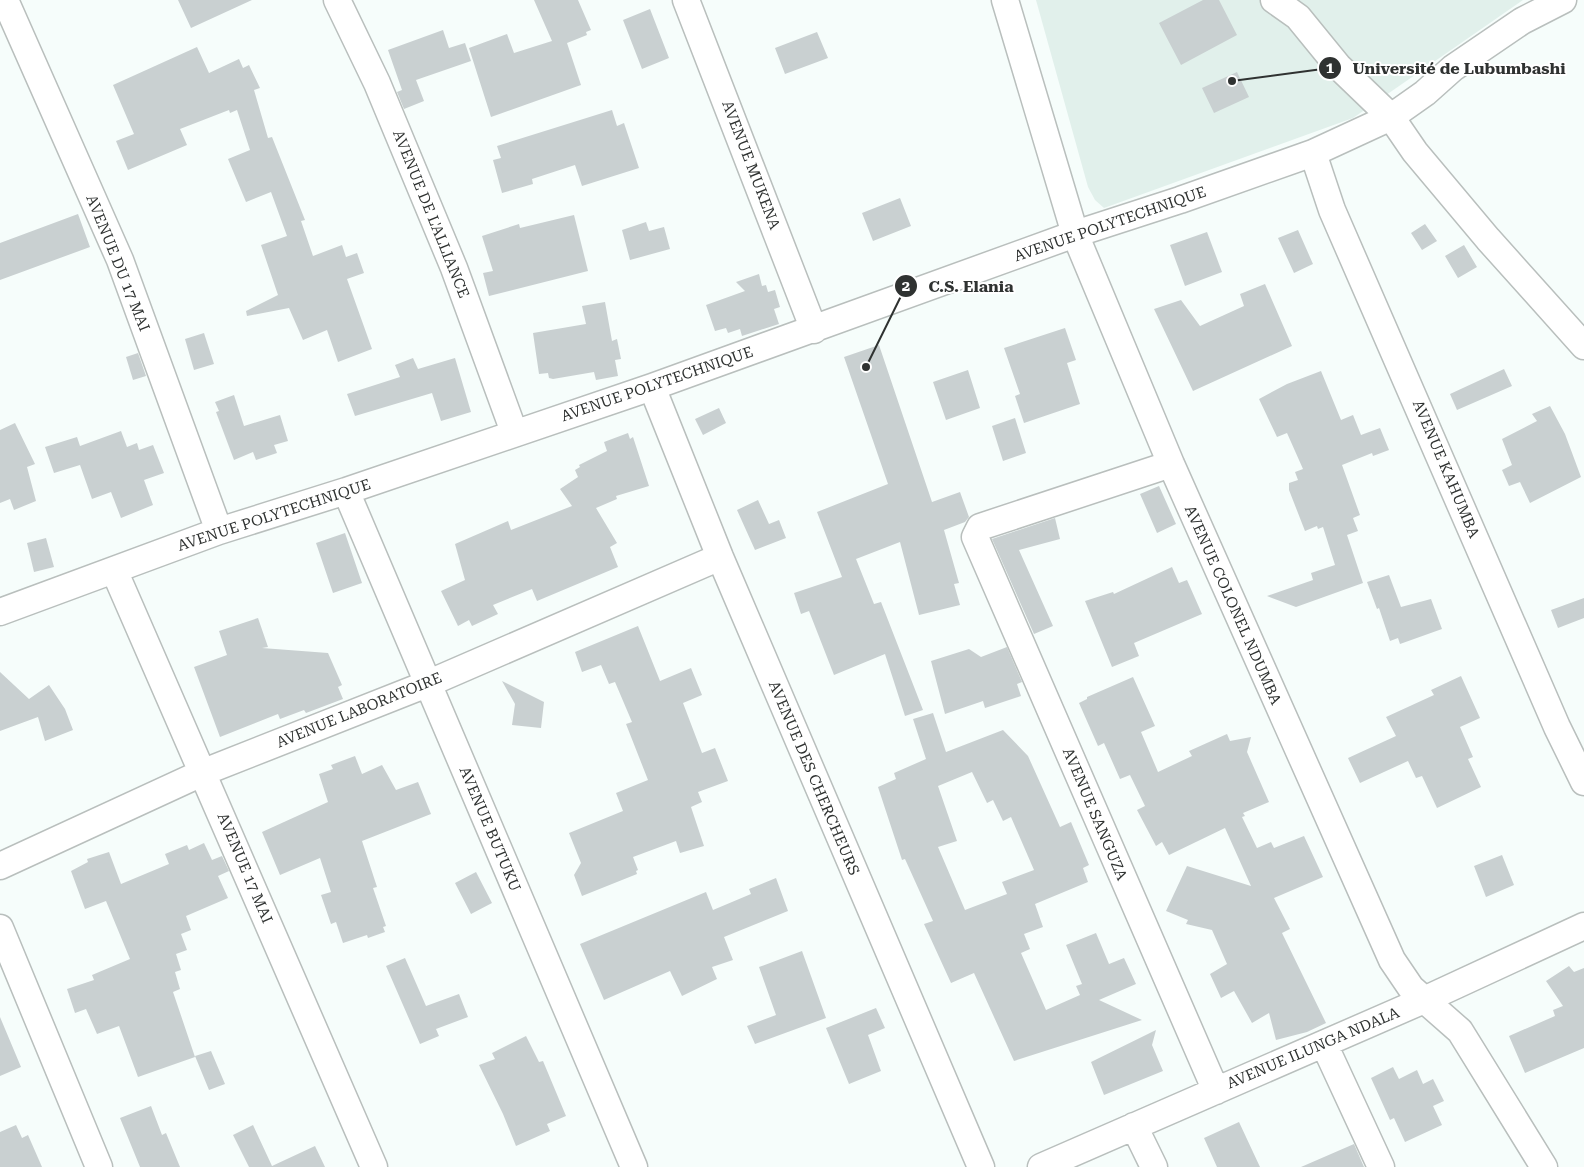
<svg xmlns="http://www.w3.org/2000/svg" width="1584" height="1167" font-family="'Roboto Serif',serif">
<rect width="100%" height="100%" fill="#f6fdfb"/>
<path fill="#e1f0eb" d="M 1036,0 L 1523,0 L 1353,118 L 1104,208 L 1095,200 L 1088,187 Z"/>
<path fill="#c9d0d1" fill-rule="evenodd" d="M 178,0 L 252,0 L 191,28 Z
M 534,0 L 578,0 L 591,30 L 586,32 L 587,35 L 567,43 L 581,85 L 491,117 L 469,48 L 507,34 L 514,53 L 552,41 Z
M 1203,0 L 1219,0 L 1237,35 L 1181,65 L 1159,23 Z
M 650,9 L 669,58 L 642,69 L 623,20 Z
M 443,30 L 449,48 L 465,43 L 471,61 L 416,80 L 424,101 L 404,109 L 397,92 L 402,90 L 388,50 Z
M 817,32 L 828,58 L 785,74 L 775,48 Z
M 197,47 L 209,73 L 239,59 L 243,68 L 249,65 L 260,88 L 254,90 L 268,138 L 272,137 L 305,220 L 301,221 L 313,256 L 342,245 L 346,257 L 357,253 L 364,273 L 347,279 L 372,349 L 338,362 L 327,330 L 303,340 L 289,308 L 247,316 L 246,311 L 278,295 L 261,245 L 287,236 L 271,192 L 246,202 L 228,159 L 250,150 L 237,110 L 230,113 L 229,110 L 180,129 L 187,145 L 128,170 L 116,141 L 134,134 L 113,85 Z
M 1237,72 L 1249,97 L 1214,113 L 1202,88 Z
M 612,110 L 617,126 L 624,123 L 639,168 L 582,186 L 575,165 L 532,179 L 533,184 L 502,193 L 493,160 L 501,158 L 497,146 Z
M 900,198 L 911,226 L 873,241 L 862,213 Z
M 78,214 L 90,247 L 0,280 L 0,243 Z
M 574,215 L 588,271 L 489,296 L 483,273 L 493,271 L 482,236 L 519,224 L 520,228 Z
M 646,222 L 649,231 L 664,227 L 670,249 L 630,260 L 622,230 Z
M 1425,224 L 1437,241 L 1422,250 L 1411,233 Z
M 1298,230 L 1313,264 L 1294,273 L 1278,238 Z
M 1207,232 L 1222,272 L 1185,286 L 1170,245 Z
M 1464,245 L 1477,267 L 1458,278 L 1445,256 Z
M 759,274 L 762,286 L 766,285 L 768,292 L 775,290 L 780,307 L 774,309 L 779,324 L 742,336 L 740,329 L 728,333 L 726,328 L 715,331 L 706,305 L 745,291 L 736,282 Z
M 1265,284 L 1292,346 L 1193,391 L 1154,309 L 1181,300 L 1200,326 L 1244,306 L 1240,294 Z
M 605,302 L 612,341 L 617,339 L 621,359 L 615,360 L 618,376 L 596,380 L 594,372 L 553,379 L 549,378 L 548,373 L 539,374 L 533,333 L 586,324 L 582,306 Z
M 1065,328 L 1076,360 L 1067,363 L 1080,404 L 1024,423 L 1015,396 L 1020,394 L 1004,348 Z
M 204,333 L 214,364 L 194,370 L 185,339 Z
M 879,345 L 932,502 L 960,492 L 969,517 L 965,522 L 944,530 L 959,583 L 954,584 L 960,605 L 919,615 L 900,542 L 856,559 L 874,604 L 881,602 L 923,710 L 905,716 L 885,654 L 834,675 L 809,611 L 801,614 L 794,593 L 842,577 L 817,512 L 888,484 L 844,357 Z
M 138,353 L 146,376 L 133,380 L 126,357 Z
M 413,358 L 418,369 L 455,358 L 471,412 L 441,421 L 432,393 L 355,416 L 347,394 L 400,377 L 395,365 Z
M 1504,369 L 1512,386 L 1457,410 L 1450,394 Z
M 968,370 L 980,408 L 946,420 L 933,382 Z
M 1321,371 L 1341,420 L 1353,415 L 1361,435 L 1380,428 L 1389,450 L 1373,456 L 1372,453 L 1342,465 L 1360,515 L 1353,518 L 1358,531 L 1347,535 L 1363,583 L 1296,607 L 1267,596 L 1313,580 L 1311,573 L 1335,565 L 1323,527 L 1318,529 L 1317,526 L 1305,531 L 1289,490 L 1289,483 L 1298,480 L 1295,472 L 1303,469 L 1287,433 L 1277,437 L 1259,399 L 1287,384 Z
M 234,395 L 244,426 L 280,415 L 288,441 L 274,445 L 277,453 L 256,460 L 253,452 L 234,460 L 216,412 L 219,411 L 215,402 Z
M 1550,406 L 1565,434 L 1581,477 L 1530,503 L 1520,482 L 1509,486 L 1502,470 L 1512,465 L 1502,439 L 1537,421 L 1532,414 Z
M 719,408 L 726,423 L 703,435 L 695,419 Z
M 1015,418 L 1026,453 L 1003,461 L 992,426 Z
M 15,423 L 35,464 L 27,467 L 36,501 L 14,510 L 10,499 L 0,503 L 0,430 Z
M 121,431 L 127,447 L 137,443 L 139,450 L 153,445 L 164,473 L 144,480 L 153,505 L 121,518 L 111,492 L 92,499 L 80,465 L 54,473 L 45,447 L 77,437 L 80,446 Z
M 628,433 L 630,439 L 633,437 L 649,486 L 616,496 L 617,499 L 596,508 L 617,543 L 610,547 L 618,567 L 537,601 L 532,589 L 493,605 L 498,614 L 472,626 L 469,620 L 458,626 L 441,591 L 465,580 L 455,544 L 508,521 L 511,530 L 572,506 L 560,489 L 578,477 L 575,470 L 580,467 L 579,465 L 607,451 L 604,442 Z
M 1159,486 L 1176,524 L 1157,533 L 1140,494 Z
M 758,500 L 769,524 L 779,520 L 786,538 L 755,550 L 737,510 Z
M 1055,518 L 1060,539 L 1019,550 L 1053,626 L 1034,634 L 992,539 Z
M 345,533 L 362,583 L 333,593 L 316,543 Z
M 46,538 L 54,567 L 34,572 L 27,543 Z
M 1172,567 L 1179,583 L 1187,580 L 1202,614 L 1134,643 L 1139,656 L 1112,667 L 1085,601 L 1113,592 L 1114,594 Z
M 1389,575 L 1401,607 L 1431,599 L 1442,629 L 1400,644 L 1398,638 L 1390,641 L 1379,608 L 1377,609 L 1367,582 Z
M 1584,598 L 1584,618 L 1558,628 L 1551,610 Z
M 258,618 L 268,647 L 262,648 L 328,653 L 342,685 L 338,687 L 343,699 L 306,713 L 304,710 L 280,719 L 278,714 L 220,737 L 194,667 L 227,655 L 219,631 Z
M 638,626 L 660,681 L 691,668 L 702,695 L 683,703 L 702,753 L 715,748 L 728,781 L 698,792 L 702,802 L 691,807 L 704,846 L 680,853 L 676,841 L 633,857 L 638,870 L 636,871 L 637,874 L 582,896 L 574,875 L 581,863 L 569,833 L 623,811 L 616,793 L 648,780 L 626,724 L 632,722 L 615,682 L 609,684 L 601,665 L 582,672 L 575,652 Z
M 1007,647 L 1022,682 L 1017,684 L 1021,696 L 985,708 L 983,701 L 945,714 L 931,661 L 969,649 L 981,657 Z
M 0,672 L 29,699 L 49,685 L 65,709 L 73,730 L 45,741 L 38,717 L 0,731 Z
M 1461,676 L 1480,718 L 1460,727 L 1473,757 L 1468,759 L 1481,787 L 1437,808 L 1422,776 L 1416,778 L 1408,761 L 1360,783 L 1348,758 L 1396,736 L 1386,717 L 1434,695 L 1431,690 Z
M 1133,677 L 1155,726 L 1141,732 L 1158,772 L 1192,756 L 1189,751 L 1227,734 L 1230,741 L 1251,737 L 1247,752 L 1269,802 L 1243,813 L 1245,816 L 1242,817 L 1257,848 L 1271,842 L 1274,848 L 1304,836 L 1323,877 L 1274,898 L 1290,929 L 1282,933 L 1326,1023 L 1307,1032 L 1276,1040 L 1269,1013 L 1252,1023 L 1234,991 L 1221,998 L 1210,974 L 1227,964 L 1212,930 L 1186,924 L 1188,920 L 1166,911 L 1187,866 L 1251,886 L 1225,828 L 1169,855 L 1162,842 L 1156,846 L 1137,810 L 1145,806 L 1130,775 L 1120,779 L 1104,743 L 1098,746 L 1079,703 L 1087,699 L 1087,697 Z
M 502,681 L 544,702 L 541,728 L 512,725 L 515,704 Z
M 933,713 L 946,752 L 1003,730 L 1028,756 L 1060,827 L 1071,822 L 1089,865 L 1083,868 L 1088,882 L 1035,904 L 1043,927 L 1024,934 L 1030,949 L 1021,953 L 1046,1010 L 1080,995 L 1076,986 L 1082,984 L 1066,945 L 1096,933 L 1109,964 L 1124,958 L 1136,984 L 1099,1000 L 1142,1020 L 1014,1061 L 974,973 L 951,983 L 924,924 L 933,921 L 905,859 L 902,860 L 878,787 L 896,779 L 894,773 L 926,759 L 913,719 ZM 972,772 L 987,803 L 993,800 L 1003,821 L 1011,817 L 1034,870 L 1002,882 L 1007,894 L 965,910 L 938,847 L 957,841 L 938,786 Z
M 355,756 L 362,774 L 382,765 L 396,790 L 418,782 L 431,814 L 362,841 L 377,887 L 373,888 L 386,926 L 383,927 L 385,932 L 368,938 L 367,935 L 343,943 L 336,922 L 331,924 L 321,895 L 331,892 L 320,858 L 280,875 L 262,832 L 328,802 L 319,774 L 333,769 L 331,765 Z
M 204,843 L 212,860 L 222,856 L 229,871 L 218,876 L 228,898 L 186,916 L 191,930 L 181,934 L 187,950 L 176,954 L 181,970 L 175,972 L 180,989 L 173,992 L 195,1057 L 138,1077 L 119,1026 L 97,1034 L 86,1009 L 75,1013 L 67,989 L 94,980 L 92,975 L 130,959 L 106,901 L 85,909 L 71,871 L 88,862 L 87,859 L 109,852 L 121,884 L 169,864 L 165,854 L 187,845 L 189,850 Z
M 1502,855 L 1514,885 L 1486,897 L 1474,866 Z
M 476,872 L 492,903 L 471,914 L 455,883 Z
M 776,878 L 788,911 L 724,937 L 733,960 L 712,967 L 717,979 L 682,996 L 670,971 L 604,1000 L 580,944 L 706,892 L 713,910 L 751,894 L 749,889 Z
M 802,951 L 826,1018 L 755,1044 L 747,1026 L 776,1015 L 759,967 Z
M 405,958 L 426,1006 L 459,994 L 468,1017 L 436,1029 L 439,1036 L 420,1044 L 386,966 Z
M 1569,966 L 1574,972 L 1584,968 L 1584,1048 L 1525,1073 L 1509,1036 L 1555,1016 L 1553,1010 L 1563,1006 L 1546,981 Z
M 876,1008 L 885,1028 L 868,1035 L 881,1071 L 849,1084 L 826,1028 Z
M 0,1017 L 21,1067 L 0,1076 Z
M 1156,1030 L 1152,1045 L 1163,1071 L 1104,1095 L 1091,1062 Z
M 526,1036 L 539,1062 L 543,1061 L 566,1116 L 547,1124 L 550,1131 L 516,1146 L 503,1114 L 479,1065 L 495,1059 L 492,1053 Z
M 211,1051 L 225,1084 L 209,1090 L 195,1056 Z
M 1393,1067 L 1399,1079 L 1417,1070 L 1423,1084 L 1433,1079 L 1444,1101 L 1433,1106 L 1442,1125 L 1405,1142 L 1394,1118 L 1390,1120 L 1371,1078 Z
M 151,1106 L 162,1135 L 166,1133 L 180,1167 L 140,1167 L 120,1118 Z
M 1239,1122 L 1260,1167 L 1217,1167 L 1204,1138 Z
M 16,1125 L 22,1138 L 28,1135 L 42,1167 L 0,1167 L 0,1132 Z
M 253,1125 L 272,1166 L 315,1146 L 325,1167 L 249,1167 L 233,1135 Z
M 1354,1144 L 1364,1167 L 1301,1167 Z"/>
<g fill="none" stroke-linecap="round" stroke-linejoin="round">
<g stroke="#b9bfbd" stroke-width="29">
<path id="minor" d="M 5,0 L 120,260 L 219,531
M 337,0 L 377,83 L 454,268 L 514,432
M 686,0 L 814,330
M 1005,0 L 1075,234 L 1171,464 L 1392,960 L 1411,988 L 1460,1031 L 1544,1167
M 1274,0 L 1298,17 L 1338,66 L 1391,117 L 1415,152 L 1488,239 L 1584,346
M 1313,153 L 1332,210 L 1557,727 L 1584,782
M 652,387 L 720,557 L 981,1167
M 1171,464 L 980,527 L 975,537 L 1216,1091
M 346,491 L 634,1167
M 114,570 L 374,1167
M 0,612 L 219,531 L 346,491 L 652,387 L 1075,234 L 1180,200 L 1313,153 L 1391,117 L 1425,93 L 1453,68 L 1522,21 L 1563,0
M 0,866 L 204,772 L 427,684 L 720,557
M 0,928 L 99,1167
M 1324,1044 L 1381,1167
M 1134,1126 L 1154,1167
M 1041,1167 L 1424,1000 L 1584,926"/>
</g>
<use href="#minor" stroke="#fff" stroke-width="26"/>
</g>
<g text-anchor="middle" stroke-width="4" stroke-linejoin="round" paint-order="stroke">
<g font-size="15" fill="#2f3231" stroke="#fff">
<text transform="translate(751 165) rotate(69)" y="5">AVENUE MUKENA</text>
<text transform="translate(431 214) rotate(68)" y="5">AVENUE DE L'ALLIANCE</text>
<text transform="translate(1110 224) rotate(-19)" y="5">AVENUE POLYTECHNIQUE</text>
<text transform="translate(118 263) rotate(68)" y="5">AVENUE DU 17 MAI</text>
<text transform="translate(657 384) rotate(-19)" y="5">AVENUE POLYTECHNIQUE</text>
<text transform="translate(1446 469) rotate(67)" y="5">AVENUE KAHUMBA</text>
<text transform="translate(274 515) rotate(-18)" y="5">AVENUE POLYTECHNIQUE</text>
<text transform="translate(1233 605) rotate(66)" y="5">AVENUE COLONEL NDUMBA</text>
<text transform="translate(359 710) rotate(-22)" y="5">AVENUE LABORATOIRE</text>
<text transform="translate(814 778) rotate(67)" y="5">AVENUE DES CHERCHEURS</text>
<text transform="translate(1095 814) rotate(67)" y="5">AVENUE SANGUZA</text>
<text transform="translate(490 829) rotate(67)" y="5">AVENUE BUTUKU</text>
<text transform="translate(245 868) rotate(67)" y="5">AVENUE 17 MAI</text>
<text transform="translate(1313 1048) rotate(-23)" y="5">AVENUE ILUNGA NDALA</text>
</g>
</g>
<path fill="none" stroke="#2f3231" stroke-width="2" d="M1232 81L1330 68M866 367L906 286"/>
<g fill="#2f3231" stroke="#fff" stroke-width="2">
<circle cx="1232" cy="81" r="5"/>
<circle cx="866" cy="367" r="5"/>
<circle cx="1330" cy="68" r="12"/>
<circle cx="906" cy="286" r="12"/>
</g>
<g font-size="15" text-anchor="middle" font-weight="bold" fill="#fff">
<text x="1330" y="73">1</text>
<text x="906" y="291">2</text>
</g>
<g font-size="16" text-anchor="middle" font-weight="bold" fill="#2f3231" stroke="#fff" stroke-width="4" stroke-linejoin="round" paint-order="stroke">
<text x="1459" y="74">Université de Lubumbashi</text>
<text x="971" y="292">C.S. Elania</text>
</g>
</svg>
